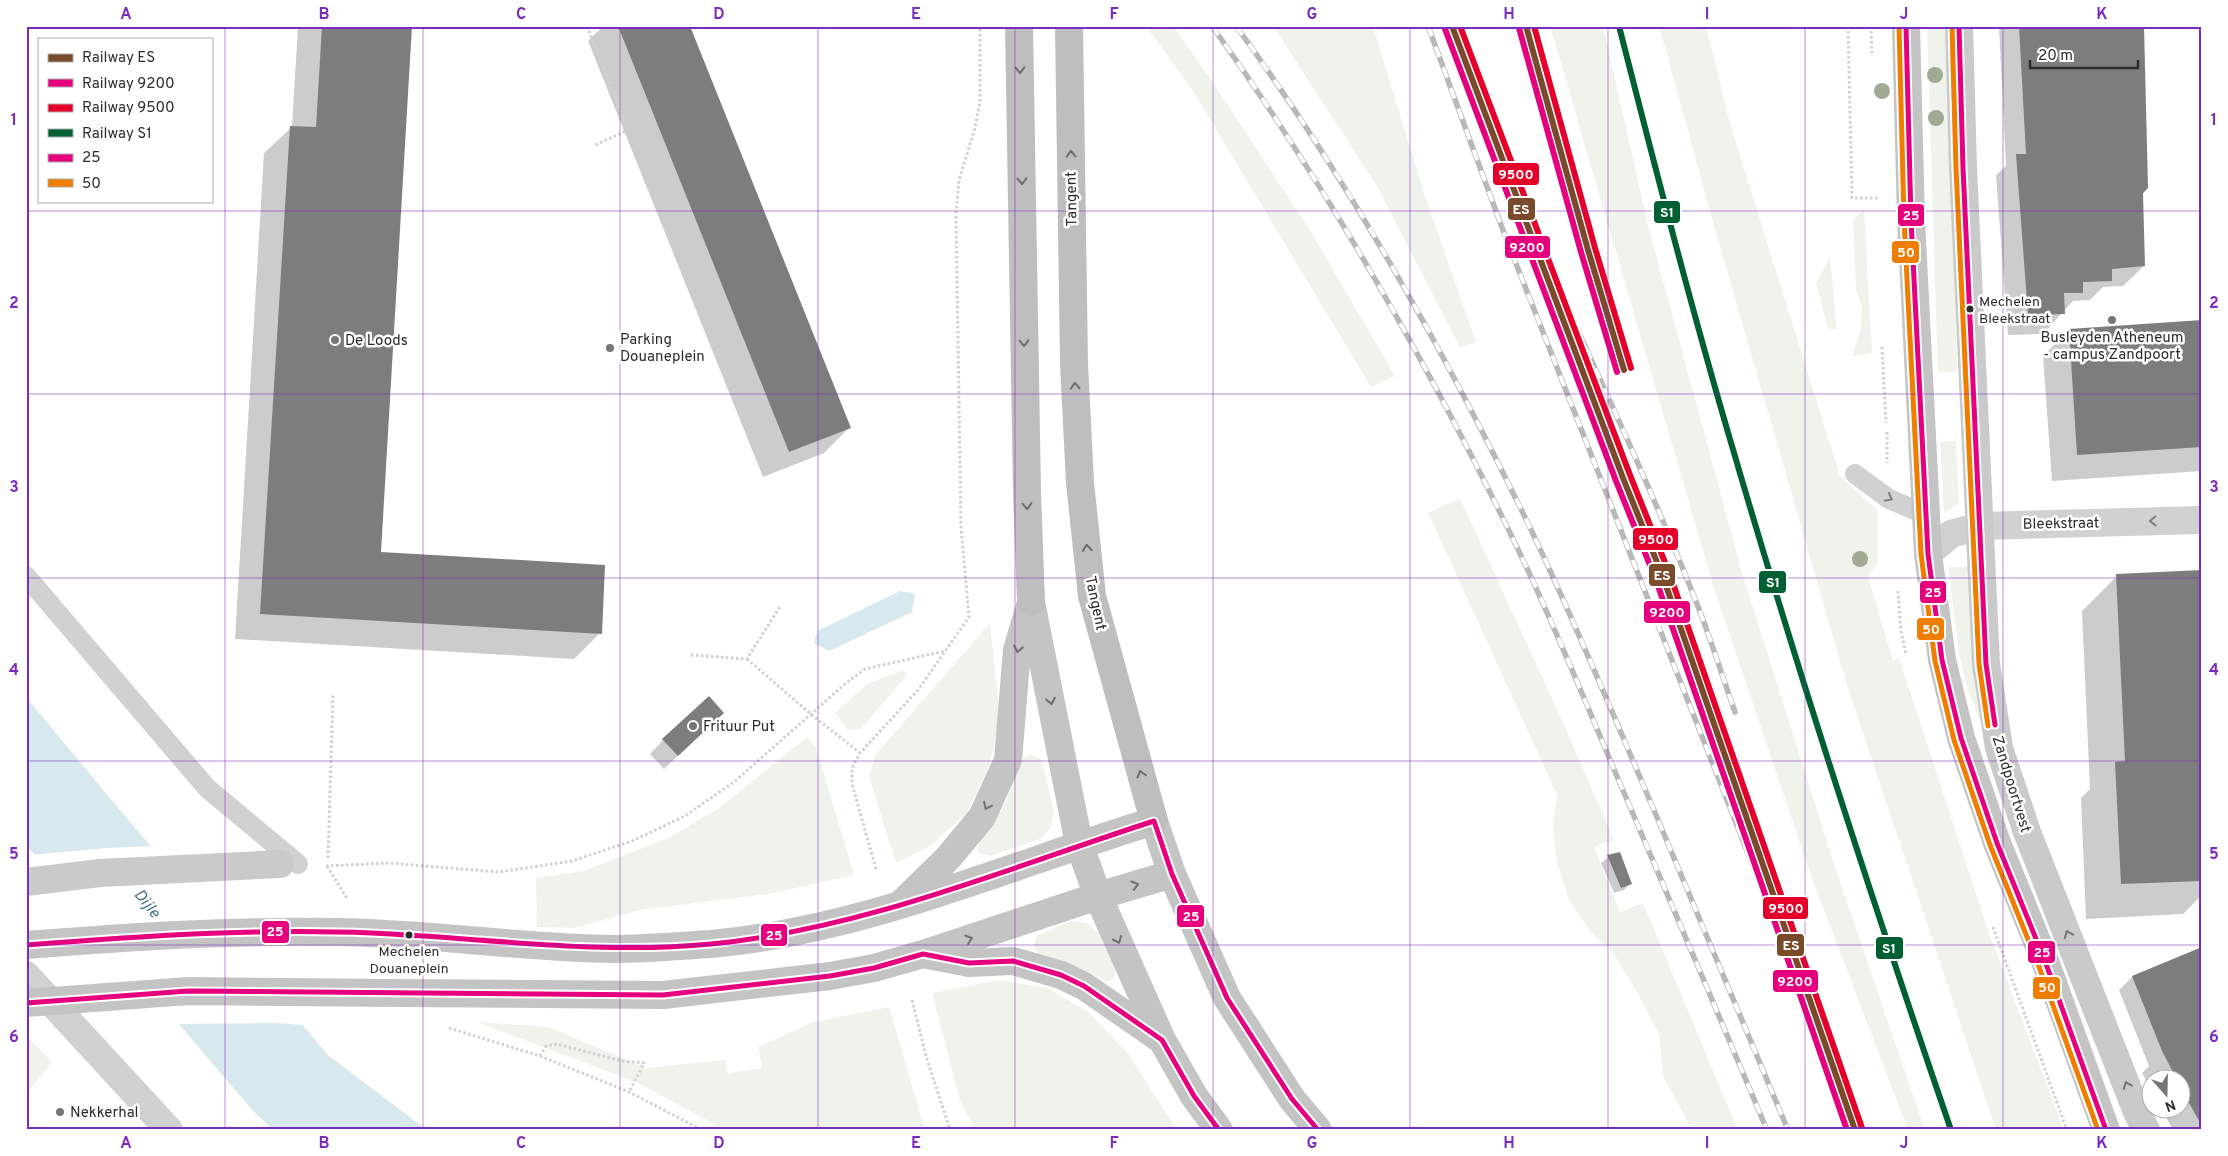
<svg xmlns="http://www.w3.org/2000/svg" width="2228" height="1156" font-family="Overpass,sans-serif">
<rect width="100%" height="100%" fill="#fff"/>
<path fill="#f0f3eb" d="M 1146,26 L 1173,26 L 1210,78 L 1310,230 L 1395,376 L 1371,387 L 1193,91 Z
M 1273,26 L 1373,26 L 1425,196 L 1476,342 L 1460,348 L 1378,188 Z
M 1550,26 L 1603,26 L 1648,225 L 1743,576 L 1835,867 L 1925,1130 L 1908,1130 L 1811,876 L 1713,585 Z
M 1659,26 L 1706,26 L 1729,120 L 1840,476 L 1878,511 L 1878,562 L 1868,576 L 1893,661 L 1899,658 L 1988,930 L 2064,1130 L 1996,1130 L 1846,682 L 1713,222 Z
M 1927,26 L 1948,26 L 1957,371 L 1938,373 Z
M 1864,209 L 1872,353 L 1852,356 L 1861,329 L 1862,307 L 1856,289 L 1853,220 Z
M 1830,257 L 1837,329 L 1828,329 L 1816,283 Z
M 1956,441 L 1959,503 L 1944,513 L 1940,442 Z
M 1460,498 L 1562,720 L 1614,840 L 1594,847 L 1620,912 L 1643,903 L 1738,1130 L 1692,1130 L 1663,1077 L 1659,1035 L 1637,992 L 1613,953 L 1590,931 L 1569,900 L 1556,859 L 1553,825 L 1557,795 L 1428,513 Z
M 1948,567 L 1970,567 L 1984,729 L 1967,688 L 1959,653 Z
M 990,623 L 1000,716 L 990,764 L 967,813 L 930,846 L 896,863 L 869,777 L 875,755 Z
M 903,670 L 907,675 L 861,729 L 848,730 L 835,713 L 867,684 Z
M 807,737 L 816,747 L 854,875 L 769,894 L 640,910 L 575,928 L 537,927 L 536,878 L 583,871 L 666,839 L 718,809 Z
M 1031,754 L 1041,759 L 1054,811 L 1051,828 L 1040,839 L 990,856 L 978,853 L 979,838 L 1003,809 L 1023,758 Z
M 1071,921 L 1088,923 L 1100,935 L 1117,967 L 1113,979 L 1107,982 L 1094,974 L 1038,956 L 1034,947 L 1036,936 Z
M 999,980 L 1048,988 L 1088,1012 L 1127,1052 L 1177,1130 L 975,1130 L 961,1104 L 932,993 Z
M 889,1007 L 925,1130 L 725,1130 L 638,1083 L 477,1022 L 549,1027 L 646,1068 L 725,1060 L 728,1073 L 762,1068 L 758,1047 L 813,1022 Z
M 30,1039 L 52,1062 L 26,1095 L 26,1040 Z"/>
<path fill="#d8e8ef" d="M 900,591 L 915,594 L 912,612 L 829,651 L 814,643 L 817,631 Z
M 26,697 L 120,810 L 328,1055 L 427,1130 L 273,1130 L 253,1111 L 26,845 Z"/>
<path fill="#fff" d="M 154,846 L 306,1025 L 273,1023 L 176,1024 L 31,855 L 107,848 Z"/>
<path fill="#0003" d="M 298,26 L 411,26 L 379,553 L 600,633 L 574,659 L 235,639 L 264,153 L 292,127 Z
M 603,26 L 689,26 L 850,427 L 824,453 L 763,477 L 588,41 Z
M 1999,26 L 2143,26 L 2141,193 L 2144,266 L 2123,286 L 2103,287 L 2090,300 L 2073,301 L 2043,334 L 2008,335 L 1996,175 L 2006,166 Z
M 2202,321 L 2202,471 L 2052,481 L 2043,356 L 2069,330 Z
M 2202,571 L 2202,895 L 2183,914 L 2086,919 L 2081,798 L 2090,789 L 2082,611 L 2117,576 Z
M 709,726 L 664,769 L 650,754 L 663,740 Z
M 1619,853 L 1631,883 L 1624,890 L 1614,893 L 1601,863 L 1608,857 Z
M 2202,949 L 2202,1130 L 2173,1130 L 2161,1108 L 2180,1108 L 2180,1078 L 2150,1078 L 2150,1088 L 2142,1073 L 2149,1066 L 2119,990 L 2132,977 Z"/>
<path fill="#7d7d7d" d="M 322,26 L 412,26 L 381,552 L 605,565 L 602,634 L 260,614 L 290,126 L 316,127 Z
M 618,26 L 690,26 L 851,428 L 789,452 Z
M 2019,26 L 2144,26 L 2148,188 L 2143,193 L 2145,266 L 2112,269 L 2112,281 L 2083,282 L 2083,293 L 2064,293 L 2065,314 L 2028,315 L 2016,154 L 2026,154 Z
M 2202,320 L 2202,447 L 2077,455 L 2069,329 Z
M 2202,570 L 2202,881 L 2121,884 L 2115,762 L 2125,761 L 2116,574 Z
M 709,696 L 724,713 L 678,756 L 662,739 Z
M 1620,852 L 1632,884 L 1621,888 L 1607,855 Z
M 2202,947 L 2202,1126 L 2180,1087 L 2180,1078 L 2176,1078 L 2162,1051 L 2132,976 Z"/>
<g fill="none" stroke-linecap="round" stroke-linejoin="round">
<path stroke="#d1d1d1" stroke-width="3" stroke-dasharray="2.5 2.5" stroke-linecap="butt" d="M 587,26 L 628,130 L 595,145
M 1848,26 L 1852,198 L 1877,198
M 1871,26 L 1872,53
M 1882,347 L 1886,423
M 1887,432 L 1887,463
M 1898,591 L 1901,631 L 1906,654
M 691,655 L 747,659 L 781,605
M 747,659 L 812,715 L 860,753
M 328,858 L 333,694
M 326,866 L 388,863 L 499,872 L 572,861 L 632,841 L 685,816 L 734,782 L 845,684 L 865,669 L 945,651
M 327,866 L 348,900
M 876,869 L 852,784 L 852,768 L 860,753 L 918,690 L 969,617 L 961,527 L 956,215 L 959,180 L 975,128 L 980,102 L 980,26
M 1993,927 L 2067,1130
M 912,1000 L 926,1056 L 950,1130
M 449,1028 L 540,1056 L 629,1092 L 702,1130
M 540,1056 L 546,1046 L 557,1044 L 622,1061 L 644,1063 L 629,1092"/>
<path stroke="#d1d1d1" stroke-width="20" d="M 1855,474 L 1889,499 L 1927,515
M 26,576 L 207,788 L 298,864"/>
<path stroke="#d1d1d1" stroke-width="28" d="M 1928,554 L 1951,534 L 1979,526 L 2202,520
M 26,975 L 169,1130"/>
<path stroke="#cacaca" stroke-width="28" d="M 1959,26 L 1963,168 L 1986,664 L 1999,748 L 2027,832 L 2137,1112 L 2146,1130
M 26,882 L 100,873 L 280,864"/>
<path stroke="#c4c4c4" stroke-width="28" d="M 1906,26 L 1911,220 L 1928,554 L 1942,660 L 1961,738 L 1997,843 L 2045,961 L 2106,1130
M 1031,602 L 1079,844 L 1098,896 L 1162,1040 L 1194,1096 L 1219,1130
M 902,903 L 948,858 L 982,817 L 1008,760 L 1017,650 L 1030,606
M 26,945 C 129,937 233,930 337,932 C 429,933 521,948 613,949 C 645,949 679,946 711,944 C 866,930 1007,866 1154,821 L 1172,874 L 1227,998 L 1292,1099 L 1318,1130
M 923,954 L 969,963 L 1013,961 L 1061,975 L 1084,986 L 1162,1040
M 394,993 L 663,995 L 830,976 L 874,968 L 923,954 L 1098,896 L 1172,874"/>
<path stroke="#bebebe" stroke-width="28" d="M 1019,26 L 1027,492 L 1031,602
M 1069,26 L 1074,364 L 1080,483 L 1092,596 L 1154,821"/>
<g stroke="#b8b8b8" stroke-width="5.5">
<path id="rail" d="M 1212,26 C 1328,188 1427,362 1514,541 C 1551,617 1583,696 1616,774 C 1667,893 1717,1011 1767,1130
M 1236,26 C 1352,185 1449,359 1534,536 C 1577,627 1616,721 1656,815 C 1700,920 1744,1025 1788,1130
M 1428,26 L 1504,233 L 1832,1067
M 1514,188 C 1575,328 1643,466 1699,609 C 1712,643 1723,678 1735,712"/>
</g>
<use href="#rail" stroke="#fff" stroke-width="4" stroke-dasharray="11" stroke-linecap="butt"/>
<path stroke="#c4c4c4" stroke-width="28" d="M 26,1003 L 188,991 L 394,993"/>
<g stroke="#fff" stroke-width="9">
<path id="bus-1" d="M 1906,26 L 1911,220 L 1928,554 L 1942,660 L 1961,738 L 1997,843 L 2045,961 L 2106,1130
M 1959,26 L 1963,168 L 1986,664 L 1995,725
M 26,945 C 141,936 256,928 372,933 C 486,938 596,955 711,944 C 864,929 1008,868 1154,821 L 1172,874 L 1227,998 L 1292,1099 L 1318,1130
M 26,1003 L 188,991 L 663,995 L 830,976 L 874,968 L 923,954 L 969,963 L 1013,961 L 1061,975 L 1084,986 L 1162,1040 L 1194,1096 L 1219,1130"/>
</g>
<g stroke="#fff" stroke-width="9">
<path id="bus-2" d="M 1899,26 L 1904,220 L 1921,554 L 1935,661 L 1954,740 L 1990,845 L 2038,964 L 2098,1130
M 1952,26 L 1956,168 L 1979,664 L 1988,726"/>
</g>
<use href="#bus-1" stroke="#e6007e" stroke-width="5"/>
<use href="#bus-2" stroke="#ef7d00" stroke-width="5"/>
<g stroke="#fff" stroke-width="10">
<path id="rail-1" d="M 1452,26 L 1623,478 L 1663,577 L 1855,1130
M 1526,26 L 1588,250 L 1624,370"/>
</g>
<g stroke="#fff" stroke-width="10">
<path id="rail-2" d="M 1519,28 L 1581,252 L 1617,372
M 1445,29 L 1616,481 L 1656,580 L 1847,1130"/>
</g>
<g stroke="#fff" stroke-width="10">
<path id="rail-3" d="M 1460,26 L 1630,475 L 1670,575 L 1862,1128
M 1534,26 L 1595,248 L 1631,368"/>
</g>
<g stroke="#fff" stroke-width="10">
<path id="rail-4" d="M 1619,26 C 1655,167 1691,307 1732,446 C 1799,676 1873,903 1951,1130"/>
</g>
<use href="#rail-1" stroke="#7a4b2a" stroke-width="6"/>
<use href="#rail-2" stroke="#e5007d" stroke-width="6"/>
<use href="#rail-3" stroke="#e4002b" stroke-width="6"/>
<use href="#rail-4" stroke="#005f33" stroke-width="6"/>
</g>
<g fill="#a0aa95">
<circle cx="1935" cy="75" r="8"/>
<circle cx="1882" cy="91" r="8"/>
<circle cx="1936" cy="118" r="8"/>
<circle cx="1860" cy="559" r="8"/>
</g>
<defs><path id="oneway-chevron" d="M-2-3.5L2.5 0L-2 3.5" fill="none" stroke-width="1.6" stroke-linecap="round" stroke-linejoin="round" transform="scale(1.25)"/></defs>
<g stroke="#6e6e6e">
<use href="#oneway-chevron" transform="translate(1020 70) rotate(89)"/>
<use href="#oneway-chevron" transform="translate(1071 154) rotate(-91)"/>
<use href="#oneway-chevron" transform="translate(1022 181) rotate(89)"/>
<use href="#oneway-chevron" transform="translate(1024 343) rotate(89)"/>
<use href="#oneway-chevron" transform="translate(1075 386) rotate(-93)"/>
<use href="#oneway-chevron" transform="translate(1027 506) rotate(88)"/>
<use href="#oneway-chevron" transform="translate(1087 548) rotate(-96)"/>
<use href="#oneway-chevron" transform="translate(1141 774) rotate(-105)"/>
</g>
<g stroke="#7e7e7e">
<use href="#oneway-chevron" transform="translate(1889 498) rotate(29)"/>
<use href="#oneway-chevron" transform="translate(2153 521) rotate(179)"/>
</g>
<g stroke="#707070">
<use href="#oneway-chevron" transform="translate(1018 649) rotate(101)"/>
<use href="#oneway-chevron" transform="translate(1051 701) rotate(79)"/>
<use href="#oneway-chevron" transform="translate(987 806) rotate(115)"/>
<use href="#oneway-chevron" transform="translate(1135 885) rotate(-16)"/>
<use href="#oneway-chevron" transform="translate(969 939) rotate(-19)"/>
<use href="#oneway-chevron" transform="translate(1118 940) rotate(66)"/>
</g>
<g stroke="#737373">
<use href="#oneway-chevron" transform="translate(2068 934) rotate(-112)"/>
<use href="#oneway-chevron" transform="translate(2127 1085) rotate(-111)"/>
</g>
<path fill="none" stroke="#7b2cbf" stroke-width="1" stroke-opacity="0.55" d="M 225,26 L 225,1130M 423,26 L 423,1130M 620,26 L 620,1130M 818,26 L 818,1130M 1015,26 L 1015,1130M 1213,26 L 1213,1130M 1410,26 L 1410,1130M 1608,26 L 1608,1130M 1805,26 L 1805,1130M 2003,26 L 2003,1130M 26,211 L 2202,211M 26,394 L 2202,394M 26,578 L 2202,578M 26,761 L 2202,761M 26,945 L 2202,945"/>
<g fill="#2c2c2c" stroke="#fff" stroke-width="2">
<circle cx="1970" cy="309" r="4.5"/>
<circle cx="409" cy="935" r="4.5"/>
</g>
<g fill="#767676" stroke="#fff" stroke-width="2">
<circle cx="2112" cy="320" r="5"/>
<circle cx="335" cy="340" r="5"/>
<circle cx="610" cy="348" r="5"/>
<circle cx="693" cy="726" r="5"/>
<circle cx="60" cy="1112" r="5"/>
</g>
<g text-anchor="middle" stroke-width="5" stroke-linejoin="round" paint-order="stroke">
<g font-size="14" fill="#2c2c2c" stroke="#fff" text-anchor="start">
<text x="1979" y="306">Mechelen<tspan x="1979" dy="17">Bleekstraat</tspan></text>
<text x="409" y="956" text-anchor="middle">Mechelen<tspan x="409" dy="17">Douaneplein</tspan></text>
</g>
<g font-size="15" fill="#2c2c2c" stroke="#fff">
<text transform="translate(1071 199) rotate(-91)" y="5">Tangent</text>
<text transform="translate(2061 523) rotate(-1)" y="5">Bleekstraat</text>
<text transform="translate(1096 603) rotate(78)" y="5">Tangent</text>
<text transform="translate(2012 784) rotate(73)" y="5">Zandpoortvest</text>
</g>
<g font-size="15" fill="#2c2c2c" stroke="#fff" text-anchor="start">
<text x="2112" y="342" text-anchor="middle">Busleyden Atheneum<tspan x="2112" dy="17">- campus Zandpoort</tspan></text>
<text x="620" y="344">Parking<tspan x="620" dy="17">Douaneplein</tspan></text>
<text x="345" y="345">De Loods</text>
<text x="703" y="731">Frituur Put</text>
<text x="70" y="1117">Nekkerhal</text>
</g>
<g font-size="16" font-style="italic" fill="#417387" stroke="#fff">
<text transform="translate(148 903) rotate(51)" y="6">Dijle</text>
</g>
</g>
<g stroke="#fff" stroke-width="2">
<rect x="1492" y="162" width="48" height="24" rx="5" fill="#e4002b"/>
<rect x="1507" y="197" width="29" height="24" rx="5" fill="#7a4b2a"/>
<rect x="1653" y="200" width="28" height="24" rx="5" fill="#005f33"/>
<rect x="1897" y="203" width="28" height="24" rx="5" fill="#e6007e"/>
<rect x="1504" y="235" width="47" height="24" rx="5" fill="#e5007d"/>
<rect x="1891" y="240" width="29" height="24" rx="5" fill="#ef7d00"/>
<rect x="1632" y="527" width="47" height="24" rx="5" fill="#e4002b"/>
<rect x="1648" y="563" width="28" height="24" rx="5" fill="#7a4b2a"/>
<rect x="1758" y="570" width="29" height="24" rx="5" fill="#005f33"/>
<rect x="1919" y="580" width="28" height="24" rx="5" fill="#e6007e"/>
<rect x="1643" y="600" width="48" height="24" rx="5" fill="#e5007d"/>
<rect x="1916" y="617" width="29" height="24" rx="5" fill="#ef7d00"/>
<rect x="1762" y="896" width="47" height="24" rx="5" fill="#e4002b"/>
<rect x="1176" y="904" width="29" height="24" rx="5" fill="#e6007e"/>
<rect x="261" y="920" width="29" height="24" rx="5" fill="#e6007e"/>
<rect x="760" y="923" width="28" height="24" rx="5" fill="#e6007e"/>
<rect x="1776" y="933" width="29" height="24" rx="5" fill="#7a4b2a"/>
<rect x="1875" y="936" width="29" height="24" rx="5" fill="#005f33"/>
<rect x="2027" y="940" width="29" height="24" rx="5" fill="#e6007e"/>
<rect x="1772" y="969" width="47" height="24" rx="5" fill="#e5007d"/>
<rect x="2032" y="976" width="29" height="24" rx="5" fill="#ef7d00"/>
</g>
<g font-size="14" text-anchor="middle" font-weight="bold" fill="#fff">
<text x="1516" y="179">9500</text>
<text x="1521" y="214">ES</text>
<text x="1667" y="217">S1</text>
<text x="1911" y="220">25</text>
<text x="1527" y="252">9200</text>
<text x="1906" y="257">50</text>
<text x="1656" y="544">9500</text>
<text x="1662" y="580">ES</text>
<text x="1773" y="587">S1</text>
<text x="1933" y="597">25</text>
<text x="1667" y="617">9200</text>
<text x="1931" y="634">50</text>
<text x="1786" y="913">9500</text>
<text x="1191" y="921">25</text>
<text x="275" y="936">25</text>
<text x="774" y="940">25</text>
<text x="1791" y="950">ES</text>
<text x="1889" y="953">S1</text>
<text x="2042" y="957">25</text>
<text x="1795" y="986">9200</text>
<text x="2047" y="992">50</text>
</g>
<rect width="2228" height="1156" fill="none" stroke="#ffffff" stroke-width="55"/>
<rect x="38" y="38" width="175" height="165" fill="#ffffff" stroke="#ababab"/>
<rect x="48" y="54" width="25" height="8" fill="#7a4b2a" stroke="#ababab"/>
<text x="82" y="62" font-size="15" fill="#2c2c2c">Railway ES</text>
<rect x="48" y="79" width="25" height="8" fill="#e5007d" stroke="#ababab"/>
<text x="82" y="88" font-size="15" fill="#2c2c2c">Railway 9200</text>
<rect x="48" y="104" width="25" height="8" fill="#e4002b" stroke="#ababab"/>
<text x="82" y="112" font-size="15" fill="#2c2c2c">Railway 9500</text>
<rect x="48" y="129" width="25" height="8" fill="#005f33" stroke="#ababab"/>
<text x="82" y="138" font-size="15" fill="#2c2c2c">Railway S1</text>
<rect x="48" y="154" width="25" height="8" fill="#e6007e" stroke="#ababab"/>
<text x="82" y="162" font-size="15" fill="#2c2c2c">25</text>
<rect x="48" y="179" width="25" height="8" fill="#ef7d00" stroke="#ababab"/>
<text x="82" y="188" font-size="15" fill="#2c2c2c">50</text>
<g transform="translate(2166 1094) rotate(160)"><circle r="24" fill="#ffffff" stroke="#ababab"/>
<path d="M0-4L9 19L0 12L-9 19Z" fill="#767676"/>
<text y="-8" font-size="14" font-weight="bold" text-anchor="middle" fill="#2c2c2c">N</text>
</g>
<path d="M2030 60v8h108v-8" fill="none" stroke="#2c2c2c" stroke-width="2.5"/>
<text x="2038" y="60" font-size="15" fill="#2c2c2c" stroke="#ffffff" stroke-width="4" paint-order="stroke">20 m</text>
<rect x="28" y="28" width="2172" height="1100" fill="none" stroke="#7b2cbf" stroke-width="2"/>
<g font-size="16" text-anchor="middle" font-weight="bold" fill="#7b2cbf">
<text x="126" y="19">A</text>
<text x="324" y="19">B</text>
<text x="521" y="19">C</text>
<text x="719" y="19">D</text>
<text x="916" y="19">E</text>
<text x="1114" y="19">F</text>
<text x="1312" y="19">G</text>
<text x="1509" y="19">H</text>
<text x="1707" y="19">I</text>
<text x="1904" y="19">J</text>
<text x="2102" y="19">K</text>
<text x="14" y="125">1</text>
<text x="2214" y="125">1</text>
<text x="14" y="308">2</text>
<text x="2214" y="308">2</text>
<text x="14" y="492">3</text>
<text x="2214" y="492">3</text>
<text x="14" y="675">4</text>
<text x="2214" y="675">4</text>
<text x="14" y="859">5</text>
<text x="2214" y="859">5</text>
<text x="14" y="1042">6</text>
<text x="2214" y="1042">6</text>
<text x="126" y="1148">A</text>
<text x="324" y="1148">B</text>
<text x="521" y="1148">C</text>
<text x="719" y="1148">D</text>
<text x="916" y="1148">E</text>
<text x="1114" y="1148">F</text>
<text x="1312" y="1148">G</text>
<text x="1509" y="1148">H</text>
<text x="1707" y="1148">I</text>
<text x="1904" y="1148">J</text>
<text x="2102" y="1148">K</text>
</g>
</svg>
